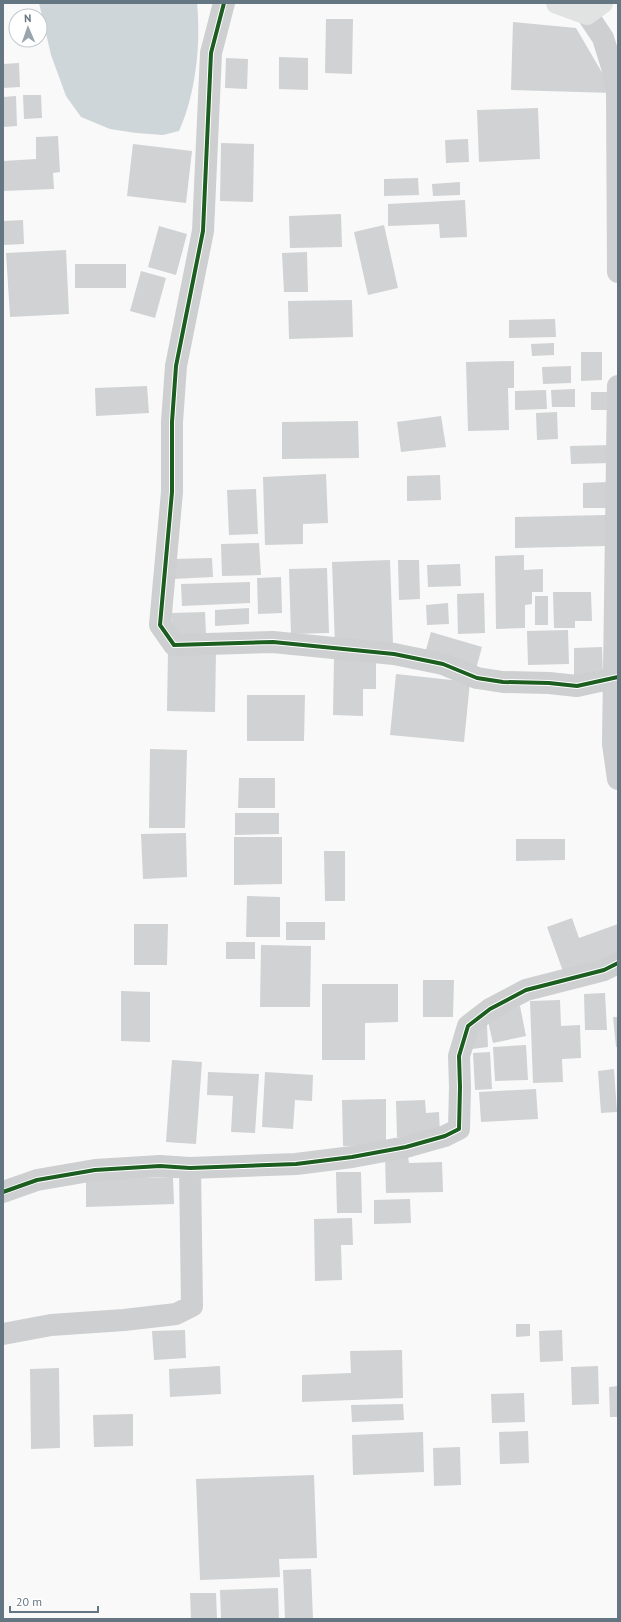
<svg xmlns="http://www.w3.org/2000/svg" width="621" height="1622" font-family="'PT Sans',sans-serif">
<rect width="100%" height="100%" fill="#f9f9f9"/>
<path fill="#ced6d9" d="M 39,3 L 197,3 C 201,43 196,93 179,131 L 163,135 L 136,133 L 110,129 L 81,117 L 66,96 L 51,55 Z"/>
<path fill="#d0d2d3" d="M 326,19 L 353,19 L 352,74 L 325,73 Z
M 513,22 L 576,28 L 614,93 L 511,90 Z
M 279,57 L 308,58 L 308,90 L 279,89 Z
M 226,58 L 248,59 L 247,89 L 225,88 Z
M 19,63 L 20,87 L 3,88 L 3,64 Z
M 23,95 L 41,95 L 42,118 L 24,119 Z
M 16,96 L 17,126 L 3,127 L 3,97 Z
M 538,108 L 540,159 L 479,162 L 477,110 Z
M 58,136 L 60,172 L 53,173 L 54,189 L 3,191 L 3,161 L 36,159 L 36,137 Z
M 468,139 L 469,162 L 446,163 L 445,140 Z
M 221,143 L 254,144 L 253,202 L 220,201 Z
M 133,144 L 192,151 L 186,203 L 127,196 Z
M 418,178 L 419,195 L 384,196 L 384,179 Z
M 460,182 L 460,195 L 433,196 L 432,184 Z
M 465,200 L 467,237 L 440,238 L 439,224 L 388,226 L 388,204 Z
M 341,214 L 342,247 L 290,248 L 289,216 Z
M 23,220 L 24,244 L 3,245 L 3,221 Z
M 384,225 L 398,288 L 368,295 L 354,232 Z
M 159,226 L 187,234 L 176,275 L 148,267 Z
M 66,250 L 69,314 L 10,317 L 6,253 Z
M 307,252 L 308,292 L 284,292 L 282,253 Z
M 75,264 L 126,264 L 126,288 L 75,288 Z
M 141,271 L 166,278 L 155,318 L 130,311 Z
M 352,300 L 353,337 L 289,339 L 288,301 Z
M 555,319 L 556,337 L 509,338 L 509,320 Z
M 554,343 L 554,355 L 532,356 L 531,344 Z
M 581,352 L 602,352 L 602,380 L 581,381 Z
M 514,361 L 514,388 L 508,388 L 509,430 L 468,431 L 466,362 Z
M 571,366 L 571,383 L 543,384 L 542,367 Z
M 147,386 L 149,413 L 96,416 L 95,388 Z
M 575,389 L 575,407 L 552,407 L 551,390 Z
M 546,390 L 547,409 L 515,410 L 515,391 Z
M 591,392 L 607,392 L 607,410 L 591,410 Z
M 557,412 L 558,439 L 537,440 L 536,413 Z
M 441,416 L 446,447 L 401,452 L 397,422 Z
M 358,421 L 359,458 L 282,459 L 282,422 Z
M 611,445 L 611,463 L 571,464 L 570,446 Z
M 326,474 L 328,523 L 303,524 L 303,544 L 265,545 L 263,477 Z
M 440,475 L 441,500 L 407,501 L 407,476 Z
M 608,482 L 609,508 L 583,508 L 583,483 Z
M 256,489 L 258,534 L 229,535 L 227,490 Z
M 606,515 L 607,546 L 515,548 L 515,517 Z
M 259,543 L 261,575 L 222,576 L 221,544 Z
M 524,555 L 524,570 L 543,569 L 543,592 L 532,592 L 532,604 L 525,605 L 525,628 L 496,629 L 495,556 Z
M 212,558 L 213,577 L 173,579 L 172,559 Z
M 390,560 L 393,644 L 335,646 L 332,562 Z
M 398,560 L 419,560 L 420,599 L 399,600 Z
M 460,564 L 461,586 L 428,587 L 427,565 Z
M 327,568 L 329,633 L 291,634 L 289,569 Z
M 281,577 L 282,613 L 258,614 L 257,578 Z
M 250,582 L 250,603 L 182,606 L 181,584 Z
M 553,592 L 591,592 L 592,621 L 575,621 L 575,628 L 554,628 Z
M 484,593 L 485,633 L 458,634 L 457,594 Z
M 535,596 L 548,596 L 548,625 L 535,625 Z
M 448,603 L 449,624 L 427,625 L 426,605 Z
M 249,608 L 249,624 L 215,626 L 215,610 Z
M 205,612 L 206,635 L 172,636 L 171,613 Z
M 568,630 L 569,664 L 528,665 L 527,631 Z
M 431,632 L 482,647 L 476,669 L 425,653 Z
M 602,647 L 603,678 L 574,679 L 574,648 Z
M 168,649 L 216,650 L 215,712 L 167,711 Z
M 334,657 L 376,657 L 376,689 L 363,689 L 363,716 L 333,715 Z
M 396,674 L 470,682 L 464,742 L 390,735 Z
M 247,695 L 305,695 L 304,741 L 247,741 Z
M 150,749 L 187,750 L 185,828 L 149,828 Z
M 239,778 L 275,778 L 275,808 L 238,808 Z
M 235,813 L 279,813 L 279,834 L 235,835 Z
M 186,833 L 187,877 L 143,879 L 141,834 Z
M 234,837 L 282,837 L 282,884 L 234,885 Z
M 516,839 L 565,839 L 565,860 L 516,861 Z
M 324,851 L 345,851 L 345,901 L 325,901 Z
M 247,896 L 280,897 L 280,937 L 246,937 Z
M 572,918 L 579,938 L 618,924 L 618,956 L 564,974 L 547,927 Z
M 286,922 L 325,922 L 325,940 L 286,940 Z
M 134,924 L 168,924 L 167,965 L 134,965 Z
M 226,942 L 255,942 L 255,959 L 226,959 Z
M 261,945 L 311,946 L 310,1007 L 260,1007 Z
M 423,980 L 454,980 L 453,1017 L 423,1017 Z
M 322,984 L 398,984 L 398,1022 L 365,1023 L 365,1060 L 322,1060 Z
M 121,991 L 150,992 L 150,1042 L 121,1041 Z
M 605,993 L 607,1030 L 585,1030 L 584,994 Z
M 560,1000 L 561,1026 L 580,1025 L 581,1058 L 562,1059 L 563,1082 L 533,1083 L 530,1001 Z
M 520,1006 L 526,1036 L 493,1043 L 486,1013 Z
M 613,1017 L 618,1017 L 618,1047 L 616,1047 Z
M 487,1025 L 488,1047 L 472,1049 L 471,1026 Z
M 526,1045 L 528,1080 L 495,1081 L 493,1047 Z
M 490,1052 L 492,1089 L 475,1090 L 473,1053 Z
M 172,1060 L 202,1062 L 196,1144 L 166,1142 Z
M 614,1069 L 617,1112 L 601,1113 L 598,1071 Z
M 208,1072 L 259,1074 L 255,1133 L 231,1132 L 233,1096 L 207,1095 Z
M 265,1072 L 313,1075 L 312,1101 L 295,1100 L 293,1129 L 262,1127 Z
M 536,1089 L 538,1119 L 481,1122 L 479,1092 Z
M 386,1099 L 386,1145 L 343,1146 L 342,1100 Z
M 425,1100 L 426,1113 L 439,1112 L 440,1136 L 397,1137 L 396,1101 Z
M 385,1156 L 408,1156 L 409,1163 L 442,1162 L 443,1192 L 386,1193 Z
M 336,1172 L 361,1172 L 362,1213 L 337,1213 Z
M 173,1177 L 174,1204 L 86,1207 L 86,1180 Z
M 410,1199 L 411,1223 L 374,1224 L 374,1200 Z
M 352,1218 L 353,1245 L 341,1245 L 342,1280 L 315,1281 L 314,1219 Z
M 516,1324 L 530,1324 L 530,1336 L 516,1337 Z
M 185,1330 L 186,1358 L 154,1360 L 152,1331 Z
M 562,1330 L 563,1361 L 540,1362 L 539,1331 Z
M 402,1350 L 403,1398 L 302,1402 L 302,1375 L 351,1373 L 350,1351 Z
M 220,1366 L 221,1394 L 170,1397 L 169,1369 Z
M 598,1366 L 599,1404 L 572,1405 L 571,1367 Z
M 59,1368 L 60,1448 L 31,1449 L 30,1369 Z
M 618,1386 L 618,1417 L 610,1417 L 609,1387 Z
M 524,1393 L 525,1422 L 492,1423 L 491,1394 Z
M 403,1404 L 404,1420 L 352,1422 L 351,1405 Z
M 133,1414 L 133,1446 L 94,1447 L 93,1415 Z
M 528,1431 L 529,1463 L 500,1464 L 499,1432 Z
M 423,1432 L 424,1472 L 353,1475 L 352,1435 Z
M 460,1447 L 461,1485 L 434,1486 L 433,1448 Z
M 314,1475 L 317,1558 L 279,1559 L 280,1577 L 200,1580 L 196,1479 Z
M 311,1569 L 313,1619 L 285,1619 L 283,1570 Z
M 278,1588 L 279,1619 L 221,1619 L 220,1590 Z
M 190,1593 L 216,1593 L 217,1619 L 191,1619 Z"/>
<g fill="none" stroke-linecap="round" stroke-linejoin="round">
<path stroke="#cecfd0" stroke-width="22" d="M 224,3 L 211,53 L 203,231 L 176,366 L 172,422 L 172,492 L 160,625 L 174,645 L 273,642 L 394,654 L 443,664 L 477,678 L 503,682 L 549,683 L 577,686 L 618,677
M 587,14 L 603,38 L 612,67 L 617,91 L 618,272
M 618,386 L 613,744 L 618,779
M 3,1192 L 37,1180 L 95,1170 L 160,1166 L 190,1168 L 296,1164 L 352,1157 L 406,1147 L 445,1136 L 459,1129 L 460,1087 L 459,1056 L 468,1026 L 490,1009 L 526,990 L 604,970 L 618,963
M 3,1334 L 51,1325 L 124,1320 L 176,1314 L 192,1306 L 190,1168"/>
<path stroke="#e1e2e2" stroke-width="22" d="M 557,3 L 587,14 L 602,3"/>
<g stroke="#fff" stroke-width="6">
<path id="cycleway" d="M 224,3 L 211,53 L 203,231 L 176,366 L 172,422 L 172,492 L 160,625 L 174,645 L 273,642 L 394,654 L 443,664 L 477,678 L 503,682 L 549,683 L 577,686 L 618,677
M 3,1192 L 37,1180 L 95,1170 L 160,1166 L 190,1168 L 296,1164 L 352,1157 L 406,1147 L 445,1136 L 459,1129 L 460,1087 L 459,1056 L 468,1026 L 490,1009 L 526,990 L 604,970 L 618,963"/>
</g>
<use href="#cycleway" stroke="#1b5e20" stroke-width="4"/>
</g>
<rect width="621" height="1622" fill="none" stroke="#657683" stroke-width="8"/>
<g transform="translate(28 28) rotate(358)"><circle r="19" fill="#ffffff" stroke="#c1c8cd"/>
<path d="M0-3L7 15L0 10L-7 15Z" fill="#99a4ac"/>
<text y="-6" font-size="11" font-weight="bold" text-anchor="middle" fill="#657683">N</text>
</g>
<path d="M10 1606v6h88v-6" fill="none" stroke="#657683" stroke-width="2"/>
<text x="16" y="1606" font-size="12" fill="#657683" stroke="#ffffff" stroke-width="3" paint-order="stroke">20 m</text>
</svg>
